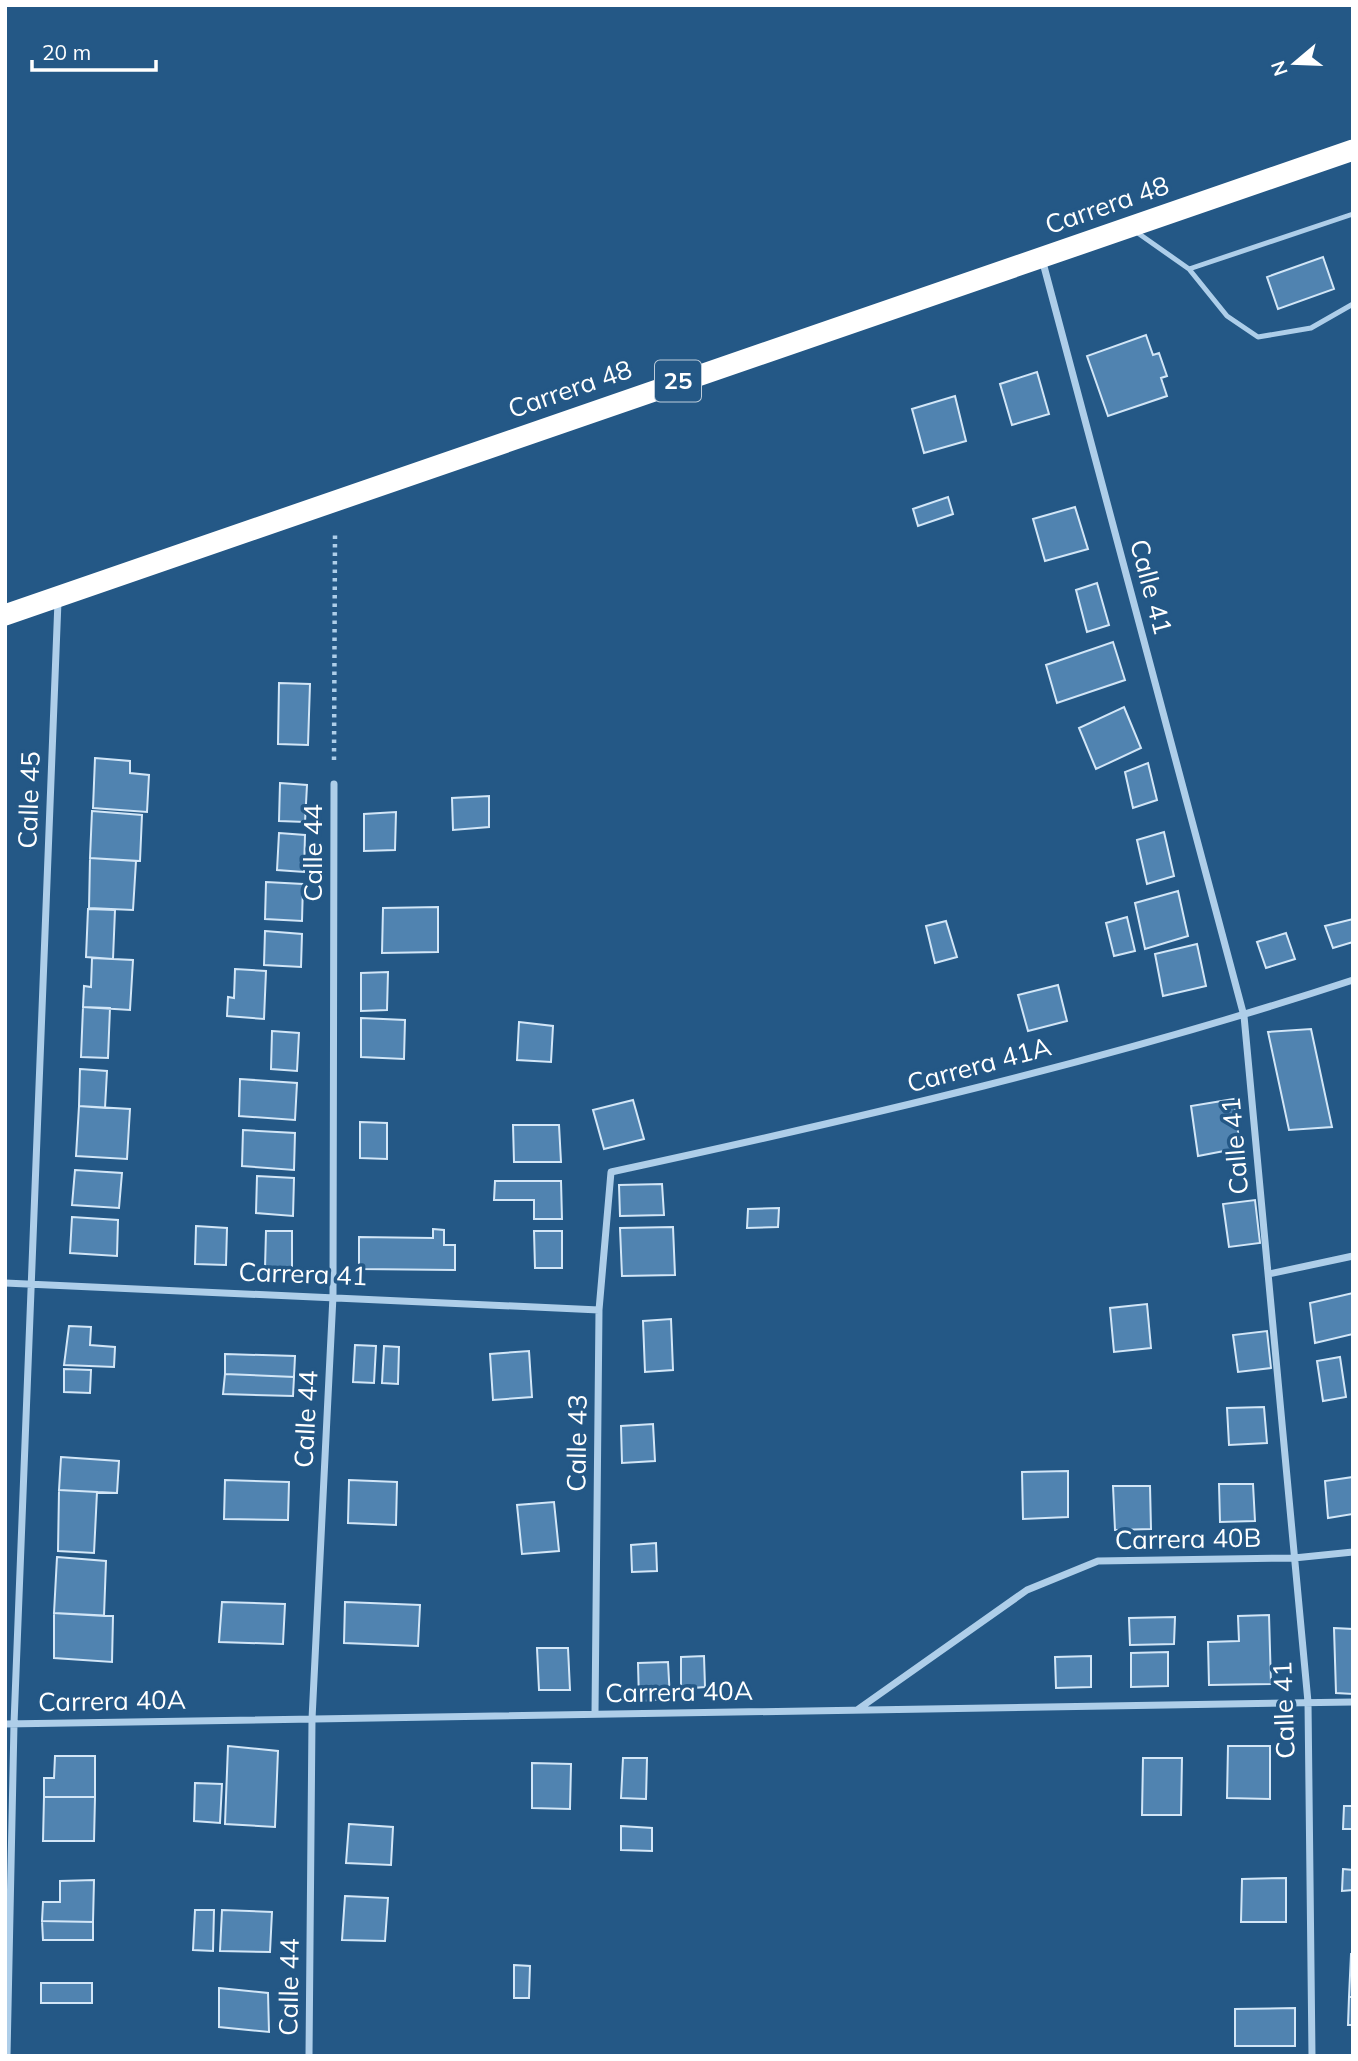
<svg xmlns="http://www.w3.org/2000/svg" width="1358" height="2061" font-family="Mulish,sans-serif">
<rect width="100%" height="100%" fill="#245886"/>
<path fill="#5083b0" stroke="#d2e6f7" stroke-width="2" d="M 1323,257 L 1334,289 L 1278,309 L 1267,277 Z
M 1146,335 L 1153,355 L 1159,353 L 1167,376 L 1161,378 L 1167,396 L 1108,416 L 1087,356 Z
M 1037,372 L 1049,414 L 1012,425 L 1000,384 Z
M 955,396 L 966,441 L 924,453 L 912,409 Z
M 948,497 L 953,514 L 918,526 L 913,509 Z
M 1075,507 L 1088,549 L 1045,561 L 1033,519 Z
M 1097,583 L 1109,625 L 1087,632 L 1076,590 Z
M 1113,642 L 1125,680 L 1057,703 L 1046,665 Z
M 279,683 L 310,684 L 308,745 L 278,744 Z
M 1124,707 L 1141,748 L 1096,769 L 1079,728 Z
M 95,758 L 130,761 L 130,773 L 149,775 L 147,812 L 93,808 Z
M 1148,763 L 1157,800 L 1133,808 L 1125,772 Z
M 280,783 L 307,785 L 305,822 L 279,821 Z
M 489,796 L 489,827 L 453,830 L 452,798 Z
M 92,811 L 142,815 L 140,861 L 90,858 Z
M 396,812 L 395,850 L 364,851 L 364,814 Z
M 1164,832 L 1174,876 L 1147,884 L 1137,840 Z
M 279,833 L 305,835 L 304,872 L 277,870 Z
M 90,858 L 136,861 L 133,910 L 89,908 Z
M 266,882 L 303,884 L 302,921 L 265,919 Z
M 1178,891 L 1188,936 L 1145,949 L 1135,903 Z
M 438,907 L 438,952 L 382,953 L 383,908 Z
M 88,909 L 115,910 L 113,959 L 86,957 Z
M 1127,917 L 1135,951 L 1114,956 L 1106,923 Z
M 1353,919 L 1353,942 L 1333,948 L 1325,926 Z
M 946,921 L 957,957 L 935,963 L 926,926 Z
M 265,931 L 302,934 L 301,967 L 264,965 Z
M 1286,933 L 1295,959 L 1266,968 L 1257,942 Z
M 1197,944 L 1206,986 L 1163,996 L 1155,954 Z
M 92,958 L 133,960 L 130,1010 L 83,1007 L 84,986 L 91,987 Z
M 235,969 L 266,971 L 264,1019 L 227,1016 L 228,997 L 234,998 Z
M 388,972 L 387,1010 L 361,1011 L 361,973 Z
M 1058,985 L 1067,1021 L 1028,1031 L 1018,995 Z
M 83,1007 L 110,1008 L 108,1058 L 81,1057 Z
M 361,1018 L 405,1020 L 404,1059 L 361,1057 Z
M 519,1022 L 553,1026 L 551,1062 L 517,1060 Z
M 1311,1029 L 1332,1127 L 1289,1130 L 1268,1032 Z
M 272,1031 L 299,1033 L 297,1071 L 271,1069 Z
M 80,1069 L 107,1071 L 105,1108 L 79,1106 Z
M 240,1079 L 297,1083 L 295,1120 L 239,1116 Z
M 1234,1099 L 1240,1148 L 1198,1156 L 1191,1106 Z
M 633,1100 L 644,1139 L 604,1149 L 593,1110 Z
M 79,1106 L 130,1109 L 127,1159 L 76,1156 Z
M 360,1122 L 387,1123 L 387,1159 L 360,1158 Z
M 513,1125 L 559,1125 L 561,1162 L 514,1162 Z
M 243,1130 L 295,1133 L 294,1170 L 242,1166 Z
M 75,1170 L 122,1173 L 119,1208 L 72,1205 Z
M 257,1176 L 294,1178 L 293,1216 L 256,1213 Z
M 495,1181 L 561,1181 L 562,1219 L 534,1219 L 534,1200 L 494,1200 Z
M 662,1184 L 664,1215 L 620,1216 L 619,1185 Z
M 1255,1200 L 1260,1243 L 1229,1247 L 1223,1204 Z
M 779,1208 L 778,1227 L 747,1228 L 748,1209 Z
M 72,1217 L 118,1220 L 117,1256 L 70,1253 Z
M 196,1226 L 227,1228 L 226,1265 L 195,1264 Z
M 673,1227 L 675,1275 L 622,1276 L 620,1228 Z
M 433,1229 L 444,1230 L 444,1245 L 455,1245 L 455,1270 L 359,1269 L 359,1237 L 433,1238 Z
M 266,1231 L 292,1231 L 292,1269 L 265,1268 Z
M 534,1231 L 562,1231 L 562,1268 L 535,1268 Z
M 1353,1293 L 1353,1334 L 1315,1343 L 1310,1303 Z
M 1147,1304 L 1151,1348 L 1114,1352 L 1110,1308 Z
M 671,1319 L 673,1370 L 645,1372 L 643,1321 Z
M 69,1326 L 91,1327 L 90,1345 L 115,1347 L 114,1367 L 64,1365 Z
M 1267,1331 L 1271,1368 L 1238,1372 L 1233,1335 Z
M 355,1345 L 376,1346 L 374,1383 L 353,1382 Z
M 384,1346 L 399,1347 L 398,1384 L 382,1383 Z
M 529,1351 L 532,1397 L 493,1400 L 490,1354 Z
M 225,1354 L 295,1356 L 294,1377 L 225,1374 Z
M 1340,1357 L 1346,1397 L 1323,1401 L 1317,1361 Z
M 64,1369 L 91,1370 L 90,1393 L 64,1392 Z
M 225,1374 L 294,1377 L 293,1396 L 223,1394 Z
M 1264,1407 L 1267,1443 L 1229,1445 L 1227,1408 Z
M 653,1424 L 655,1461 L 622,1463 L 621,1426 Z
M 61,1457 L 119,1461 L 117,1493 L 59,1490 Z
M 1068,1471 L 1068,1517 L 1023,1519 L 1022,1472 Z
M 1353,1477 L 1353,1514 L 1328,1518 L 1325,1481 Z
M 225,1480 L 289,1482 L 288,1520 L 224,1519 Z
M 349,1480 L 397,1482 L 396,1525 L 348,1523 Z
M 1219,1484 L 1253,1484 L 1255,1521 L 1220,1522 Z
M 1113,1486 L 1150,1486 L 1151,1529 L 1115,1530 Z
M 59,1490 L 97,1492 L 94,1553 L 58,1551 Z
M 554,1502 L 559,1551 L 522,1554 L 517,1505 Z
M 656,1543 L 657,1571 L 632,1572 L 631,1545 Z
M 57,1557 L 106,1561 L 104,1616 L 54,1613 Z
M 222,1602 L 285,1604 L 283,1644 L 219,1642 Z
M 345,1602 L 420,1605 L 418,1646 L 344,1643 Z
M 54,1613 L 113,1616 L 112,1662 L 54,1658 Z
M 1269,1615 L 1271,1684 L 1209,1685 L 1208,1642 L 1239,1641 L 1238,1616 Z
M 1175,1617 L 1174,1644 L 1130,1645 L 1129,1618 Z
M 1334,1628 L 1353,1629 L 1353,1694 L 1336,1693 Z
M 537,1648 L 568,1648 L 570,1690 L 539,1690 Z
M 1168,1652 L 1168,1686 L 1131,1687 L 1131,1653 Z
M 704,1656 L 705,1687 L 681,1689 L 681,1657 Z
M 1091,1656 L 1091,1687 L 1056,1688 L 1055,1657 Z
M 668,1662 L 670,1699 L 639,1701 L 638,1663 Z
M 228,1746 L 278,1751 L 275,1827 L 225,1824 Z
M 1228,1746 L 1270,1746 L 1270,1799 L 1227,1798 Z
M 55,1756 L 95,1756 L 95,1797 L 44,1797 L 44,1778 L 54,1778 Z
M 623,1758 L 647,1758 L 646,1799 L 621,1798 Z
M 1143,1758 L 1182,1758 L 1181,1815 L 1142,1815 Z
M 532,1763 L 571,1764 L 570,1809 L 532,1808 Z
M 195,1783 L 222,1784 L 220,1823 L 194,1821 Z
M 44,1797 L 95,1797 L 94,1841 L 43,1841 Z
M 1344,1806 L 1353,1806 L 1353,1829 L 1343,1829 Z
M 349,1824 L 393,1827 L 391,1865 L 346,1863 Z
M 621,1826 L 652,1828 L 652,1851 L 621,1850 Z
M 1343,1869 L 1353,1870 L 1353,1890 L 1342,1891 Z
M 1286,1878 L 1286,1922 L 1241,1922 L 1242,1879 Z
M 94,1880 L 93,1922 L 42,1921 L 43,1902 L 60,1902 L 60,1881 Z
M 345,1896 L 388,1898 L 385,1941 L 342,1940 Z
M 195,1910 L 214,1910 L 213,1951 L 193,1950 Z
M 222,1910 L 272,1912 L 270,1952 L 220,1951 Z
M 42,1921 L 93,1922 L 93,1940 L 43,1940 Z
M 1351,1954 L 1353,1954 L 1353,1997 L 1349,1997 Z
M 514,1965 L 530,1966 L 529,1998 L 514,1998 Z
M 41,1983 L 92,1983 L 92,2003 L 41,2003 Z
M 219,1988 L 268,1993 L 269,2032 L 219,2027 Z
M 1349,1997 L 1353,1997 L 1353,2025 L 1348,2025 Z
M 1295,2008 L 1295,2046 L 1235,2046 L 1235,2009 Z"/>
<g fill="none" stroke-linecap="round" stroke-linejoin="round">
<path stroke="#aecee9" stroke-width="4.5" stroke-dasharray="3.5 5" stroke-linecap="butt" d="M 334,760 L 335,535"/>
<path stroke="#aecee9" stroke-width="5" d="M 1135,231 L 1189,269 L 1227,316 L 1258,337 L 1311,328 L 1353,304
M 1189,269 L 1353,214"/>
<path stroke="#aecee9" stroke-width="7" d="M 1042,259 L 1244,1016 L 1308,1702 L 1312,2056
M 1269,1274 L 1353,1256
M 5,1283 L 599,1310
M 857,1710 L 1027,1590 L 1098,1561 L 1294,1558 L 1353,1552
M 595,1714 L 599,1310 L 611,1172 C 860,1118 1110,1060 1353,980
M 5,1724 L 1353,1702
M 7,2056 L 14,1724 L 58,601
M 309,2056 L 312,1719 L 333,1296 L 334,784"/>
<path stroke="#fff" stroke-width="21" d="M 5,615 L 1353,150"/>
</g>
<g text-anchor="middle" stroke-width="7" stroke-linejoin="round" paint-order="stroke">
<rect fill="#245886" stroke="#bdcddb" stroke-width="2" x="655" y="360.5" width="46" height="41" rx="5"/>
<g font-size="24" font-weight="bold" fill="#fff">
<text x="678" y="389">25</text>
</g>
<g font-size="26" fill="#fff" stroke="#245886">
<text transform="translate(1107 205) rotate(-19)" y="9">Carrera 48</text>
<text transform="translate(570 389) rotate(-19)" y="9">Carrera 48</text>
<text transform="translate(1151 587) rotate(75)" y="9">Calle 41</text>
<text transform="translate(29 800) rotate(-88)" y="9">Calle 45</text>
<text transform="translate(313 853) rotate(-90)" y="9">Calle 44</text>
<text transform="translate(979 1065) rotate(-15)" y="9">Carrera 41A</text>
<text transform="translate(1235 1146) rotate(-95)" y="9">Calle 41</text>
<text transform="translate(303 1274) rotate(2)" y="9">Carrera 41</text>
<text transform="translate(306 1419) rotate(-87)" y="9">Calle 44</text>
<text transform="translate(577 1443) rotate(-89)" y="9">Calle 43</text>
<text transform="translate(1188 1539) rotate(-1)" y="9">Carrera 40B</text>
<text transform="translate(679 1692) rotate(-1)" y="9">Carrera 40A</text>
<text transform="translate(112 1701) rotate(-1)" y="9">Carrera 40A</text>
<text transform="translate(1284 1710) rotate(-92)" y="9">Calle 41</text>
<text transform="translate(289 1987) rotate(-89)" y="9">Calle 44</text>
</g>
</g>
<rect width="1358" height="2061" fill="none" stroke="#ffffff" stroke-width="14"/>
<g transform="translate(1295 63) rotate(251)" stroke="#245886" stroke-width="5" paint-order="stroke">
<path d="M0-5L12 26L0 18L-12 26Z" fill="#ffffff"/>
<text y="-10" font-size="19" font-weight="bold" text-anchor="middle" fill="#ffffff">N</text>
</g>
<path d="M32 60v10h124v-10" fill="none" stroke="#ffffff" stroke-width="3.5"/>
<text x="42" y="60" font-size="21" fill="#ffffff" stroke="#245886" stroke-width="5" paint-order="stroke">20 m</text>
</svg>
